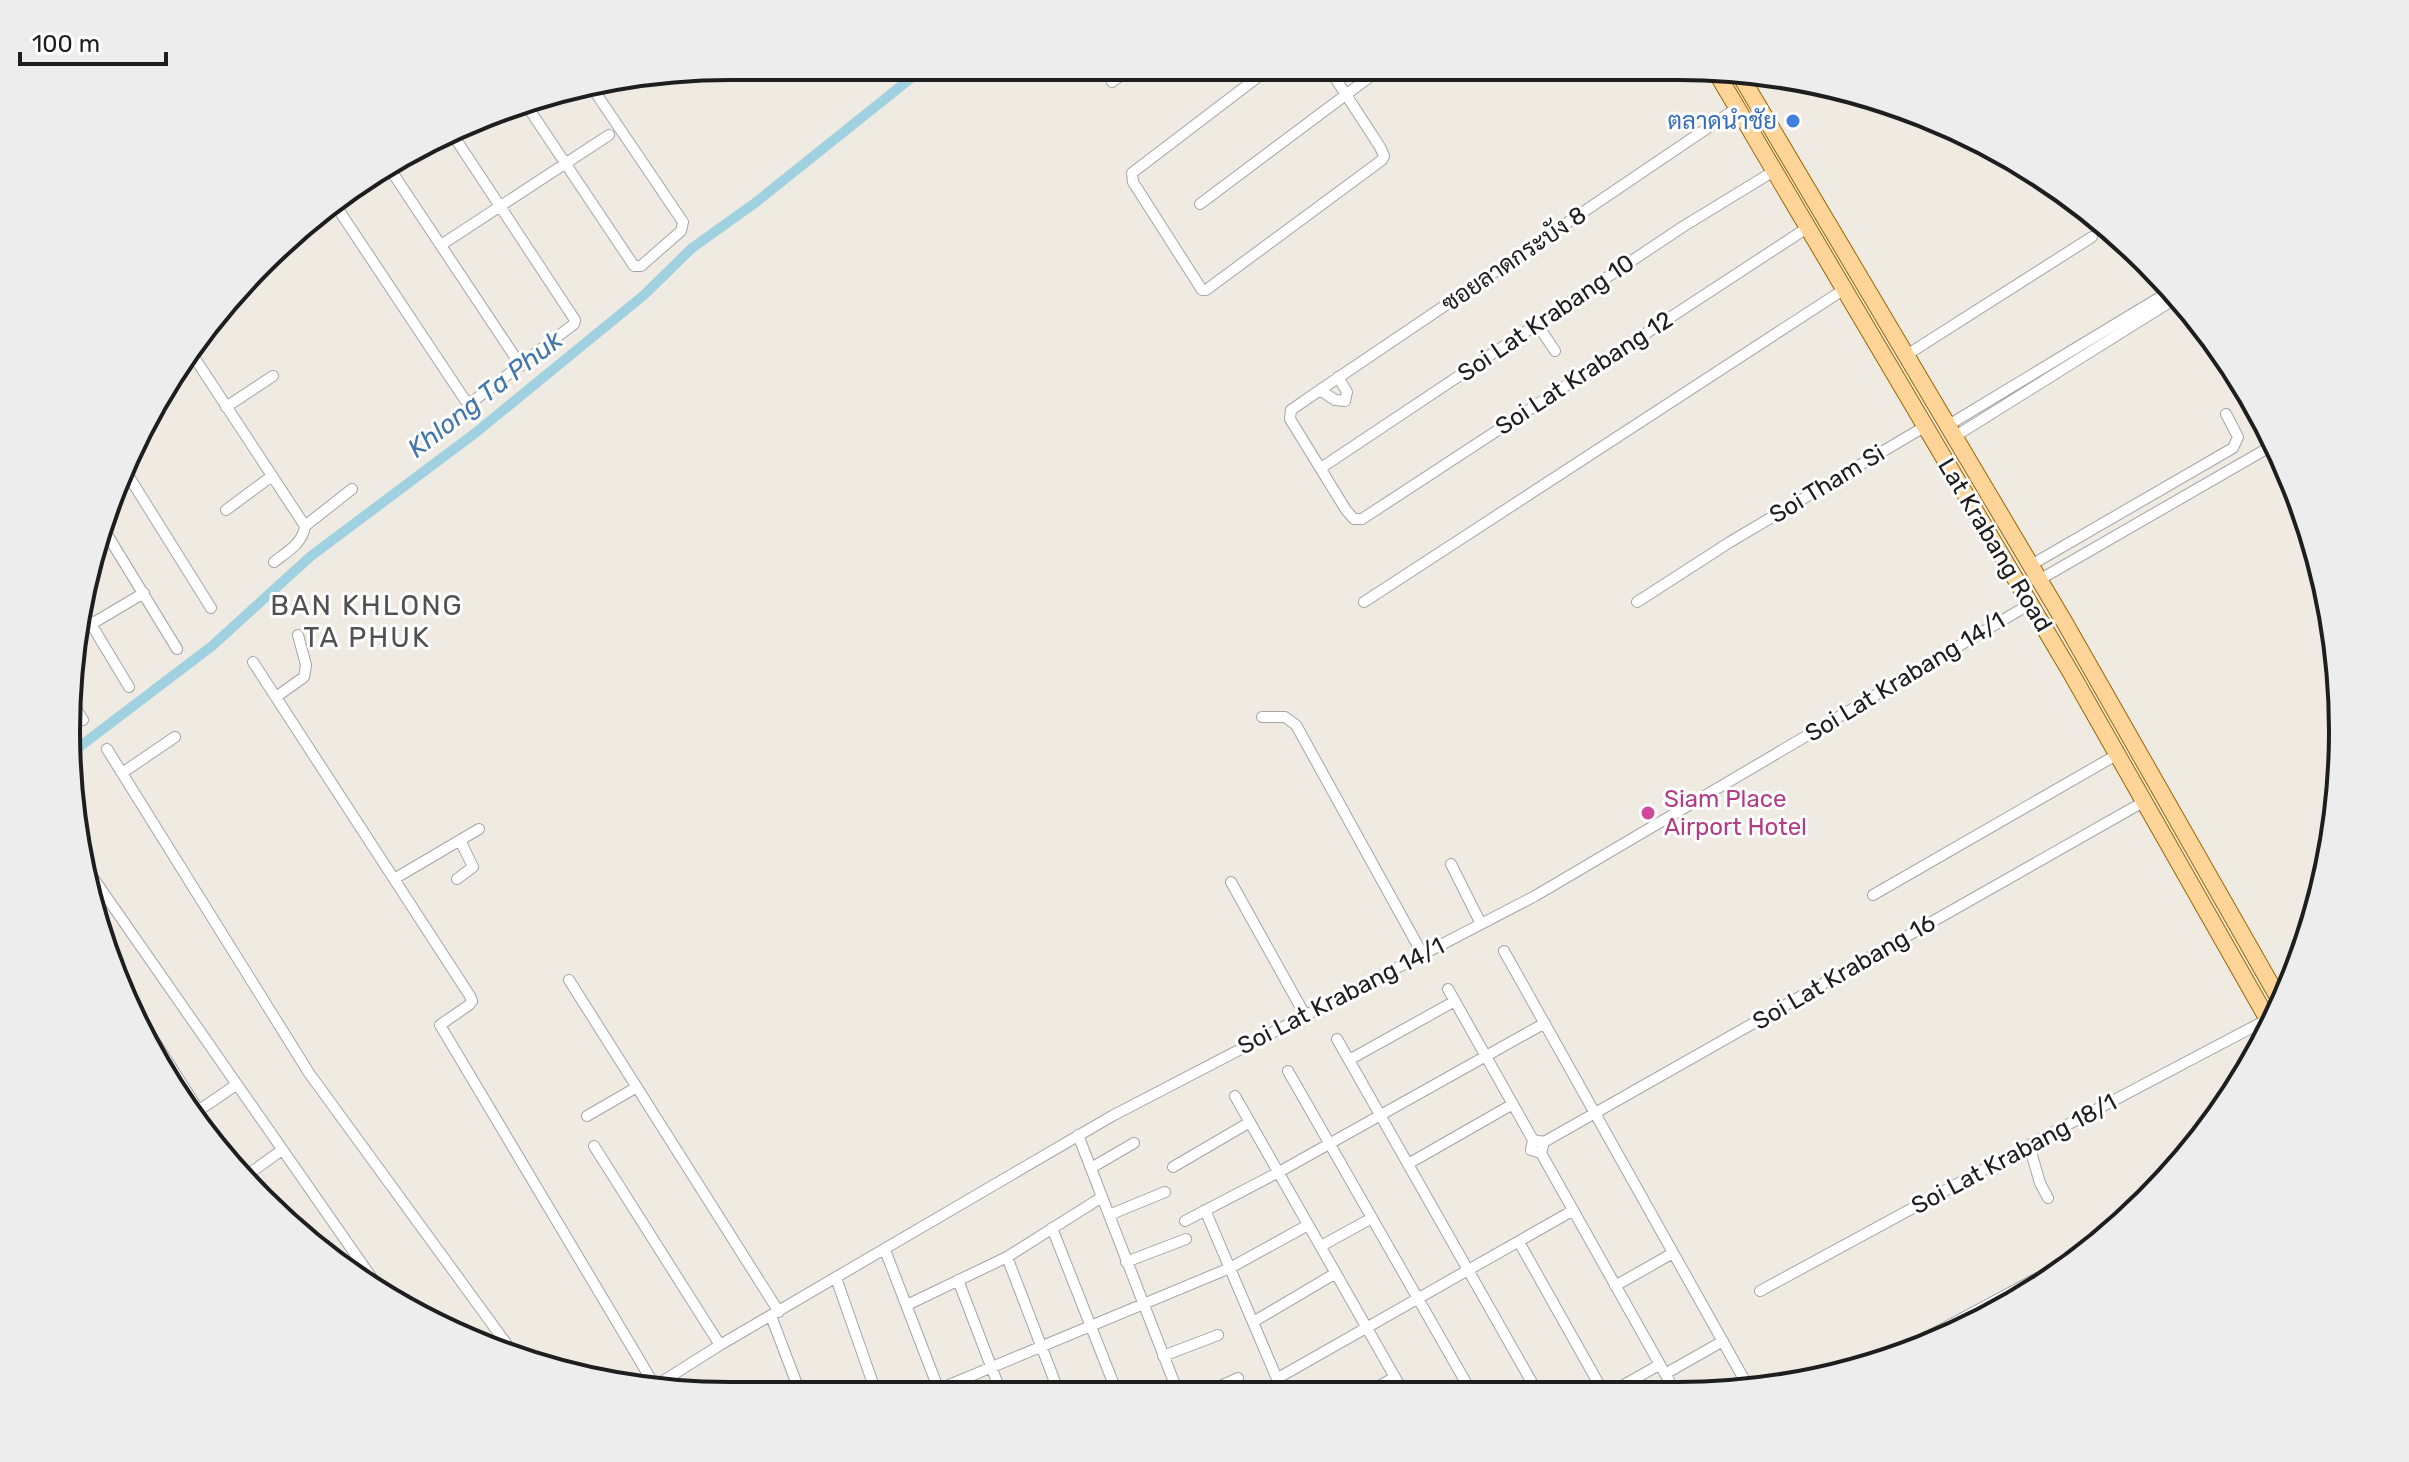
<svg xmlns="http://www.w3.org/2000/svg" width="2409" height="1462" font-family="Rubik,Sarabun,sans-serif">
<rect width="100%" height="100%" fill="#efebe3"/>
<path fill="#a0d1e0" d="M 2201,325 C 2242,375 2283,445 2302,507 Z"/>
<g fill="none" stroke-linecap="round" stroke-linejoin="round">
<path stroke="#a0d1e0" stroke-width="10" d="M 70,754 L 212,646 L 311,556 L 474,434 L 644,295 L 692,248 L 755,203 L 926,66"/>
<g stroke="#a5a5a5" stroke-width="12">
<path id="minor" d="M 1271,67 L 1132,173 L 1133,182 L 1202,290 L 1206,290 L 1382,160 L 1384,156 L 1380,147 L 1328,67
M 1112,82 L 1132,67
M 523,100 L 634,266 L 641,266 L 681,231 L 683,222 L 593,89
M 1737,108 L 1320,390 L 1291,410 L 1290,419 L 1346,510 L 1354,519 L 1362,519 L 1807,228
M 390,169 L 521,366
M 332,200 L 465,400 L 472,402 L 574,324 L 575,320 L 453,135
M 1200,204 L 1383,67
M 441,245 L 609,135
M 1537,324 L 1555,351
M 190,351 L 305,526 C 303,543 287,552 274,562
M 1905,356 L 2092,237
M 1320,390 L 1335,400 L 1345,401 L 1347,392 L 1338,377
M 226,407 L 273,376
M 1947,426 L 2172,290
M 1954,437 L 2178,297
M 1321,468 L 1684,226 L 1774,171
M 126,472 L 211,608
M 226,510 L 272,476
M 100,523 L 177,649
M 305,526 L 352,489
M 2031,565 L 2233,448 L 2238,437 L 2226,414
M 2039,580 L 2275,444
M 1364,602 L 1843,290
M 1637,602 L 1730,542 L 1924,427
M 85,614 L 129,687
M 83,629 L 144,593
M 253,662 L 470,996 L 472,1001 L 469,1005 L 440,1025 L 655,1386
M 276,697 L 304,677 L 306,665 L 298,635
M 71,701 L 83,720
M 1262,717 L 1285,717 L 1296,725 L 1423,955
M 107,749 L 309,1073 L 519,1361
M 122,773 L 175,737
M 1451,864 L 1481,924
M 89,872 L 383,1294
M 394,879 L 479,829
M 457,879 L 473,867 L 460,840
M 1231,882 L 1305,1015
M 1873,895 L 2118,754
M 1504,951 L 1745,1381
M 569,980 L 779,1312
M 1448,989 L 1533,1140 L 1531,1150 L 1541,1153 L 1544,1142 L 1533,1140
M 143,1023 L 199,1111
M 1337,1039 L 1539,1395
M 1349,1060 L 1455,1001
M 1288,1071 L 1473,1395
M 1235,1096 L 1405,1395
M 192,1115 L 236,1085
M 587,1116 L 637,1087
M 1078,1135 L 1179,1395
M 1544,1142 L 2145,801
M 2029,1145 L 2040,1183 L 2048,1198
M 594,1146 L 720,1345
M 1541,1153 L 1677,1395
M 1408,1164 L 1513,1104
M 1173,1167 L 1250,1122
M 1091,1168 L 1134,1143
M 246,1176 L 282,1150
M 1205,1210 L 1284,1395
M 1109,1215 L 1165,1192
M 1185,1221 L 1279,1172 L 1545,1023
M 1052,1228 L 1118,1395
M 1519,1242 L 1605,1395
M 1321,1246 L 1372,1218
M 885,1250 L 940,1393
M 1007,1257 L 1060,1395
M 1126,1262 L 1186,1239
M 836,1278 L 877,1395
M 958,1280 L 1002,1395
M 1615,1286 L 1673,1253
M 1760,1291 L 2029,1145 L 2268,1019
M 907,1305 L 1007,1257 L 1102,1197
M 771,1316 L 801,1395
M 1253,1322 L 1336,1273
M 1163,1356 L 1218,1335
M 1879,1363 L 2073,1259
M 1665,1374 L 1723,1341
M 1278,1378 L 1572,1211
M 652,1388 L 720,1345 L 1112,1116 L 1535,896 L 2030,604
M 925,1395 L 1230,1268 L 1308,1225
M 1201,1395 L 1238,1378
M 1364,1395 L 1395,1377
M 1606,1395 L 1659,1365"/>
</g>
<g stroke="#976700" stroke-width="18">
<path id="primary" d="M 1713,67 L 2071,673 L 2271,1025
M 1737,70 L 2065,623 L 2282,1004"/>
</g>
<use href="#minor" stroke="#fff" stroke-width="10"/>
<use href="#primary" stroke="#ffd498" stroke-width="16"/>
</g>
<circle fill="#3f7fe0" stroke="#fff" stroke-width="3" cx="1793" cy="121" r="8"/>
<circle fill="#d1479c" stroke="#fff" stroke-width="3" cx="1648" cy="813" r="8"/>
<g text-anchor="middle" stroke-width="6" stroke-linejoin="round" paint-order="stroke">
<g font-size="24" fill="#366cbe" stroke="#fff" text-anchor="end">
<text x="1777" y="129">ตลาดนำชัย</text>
</g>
<g font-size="24" fill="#1e1e1e" stroke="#fff">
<text transform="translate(1514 259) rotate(-34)" y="8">ซอยลาดกระบัง 8</text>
<text transform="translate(1546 318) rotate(-34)" y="8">Soi Lat Krabang 10</text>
<text transform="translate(1584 373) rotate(-33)" y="8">Soi Lat Krabang 12</text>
<text transform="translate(1827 484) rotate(-31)" y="8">Soi Tham Si</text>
<text transform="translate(1995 545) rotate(59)" y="8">Lat Krabang Road</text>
<text transform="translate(1905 677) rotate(-31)" y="8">Soi Lat Krabang 14/1</text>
<text transform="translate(1844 972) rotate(-30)" y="8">Soi Lat Krabang 16</text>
<text transform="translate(1341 996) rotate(-27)" y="8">Soi Lat Krabang 14/1</text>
<text transform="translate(2014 1154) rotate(-28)" y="8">Soi Lat Krabang 18/1</text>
</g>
<g font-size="24" fill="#b23c85" stroke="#fff" text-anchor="start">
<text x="1664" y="807">Siam Place<tspan x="1664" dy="28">Airport Hotel</tspan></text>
</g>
<g font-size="26" font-style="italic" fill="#4175ab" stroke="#fff">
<text transform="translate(485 394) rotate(-38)" y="9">Khlong Ta Phuk</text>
</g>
<g font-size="28" letter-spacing="2" fill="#515151" stroke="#fff">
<text x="367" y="615">BAN KHLONG<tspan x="367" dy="32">TA PHUK</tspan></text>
</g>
</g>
<path d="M0 0H2409V1462H0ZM731 80H1678A651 651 0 0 1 2329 731V731A651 651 0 0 1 1678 1382H731A651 651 0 0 1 80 731V731A651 651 0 0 1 731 80Z" fill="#ededed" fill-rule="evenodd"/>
<path fill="none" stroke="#1e1e1e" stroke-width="4" d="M731 80H1678A651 651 0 0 1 2329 731V731A651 651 0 0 1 1678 1382H731A651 651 0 0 1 80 731V731A651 651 0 0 1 731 80Z"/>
<path d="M20 52v12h146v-12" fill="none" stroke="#1e1e1e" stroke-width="4"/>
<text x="32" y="52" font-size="24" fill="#1e1e1e" stroke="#ffffff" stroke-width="6" paint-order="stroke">100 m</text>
</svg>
